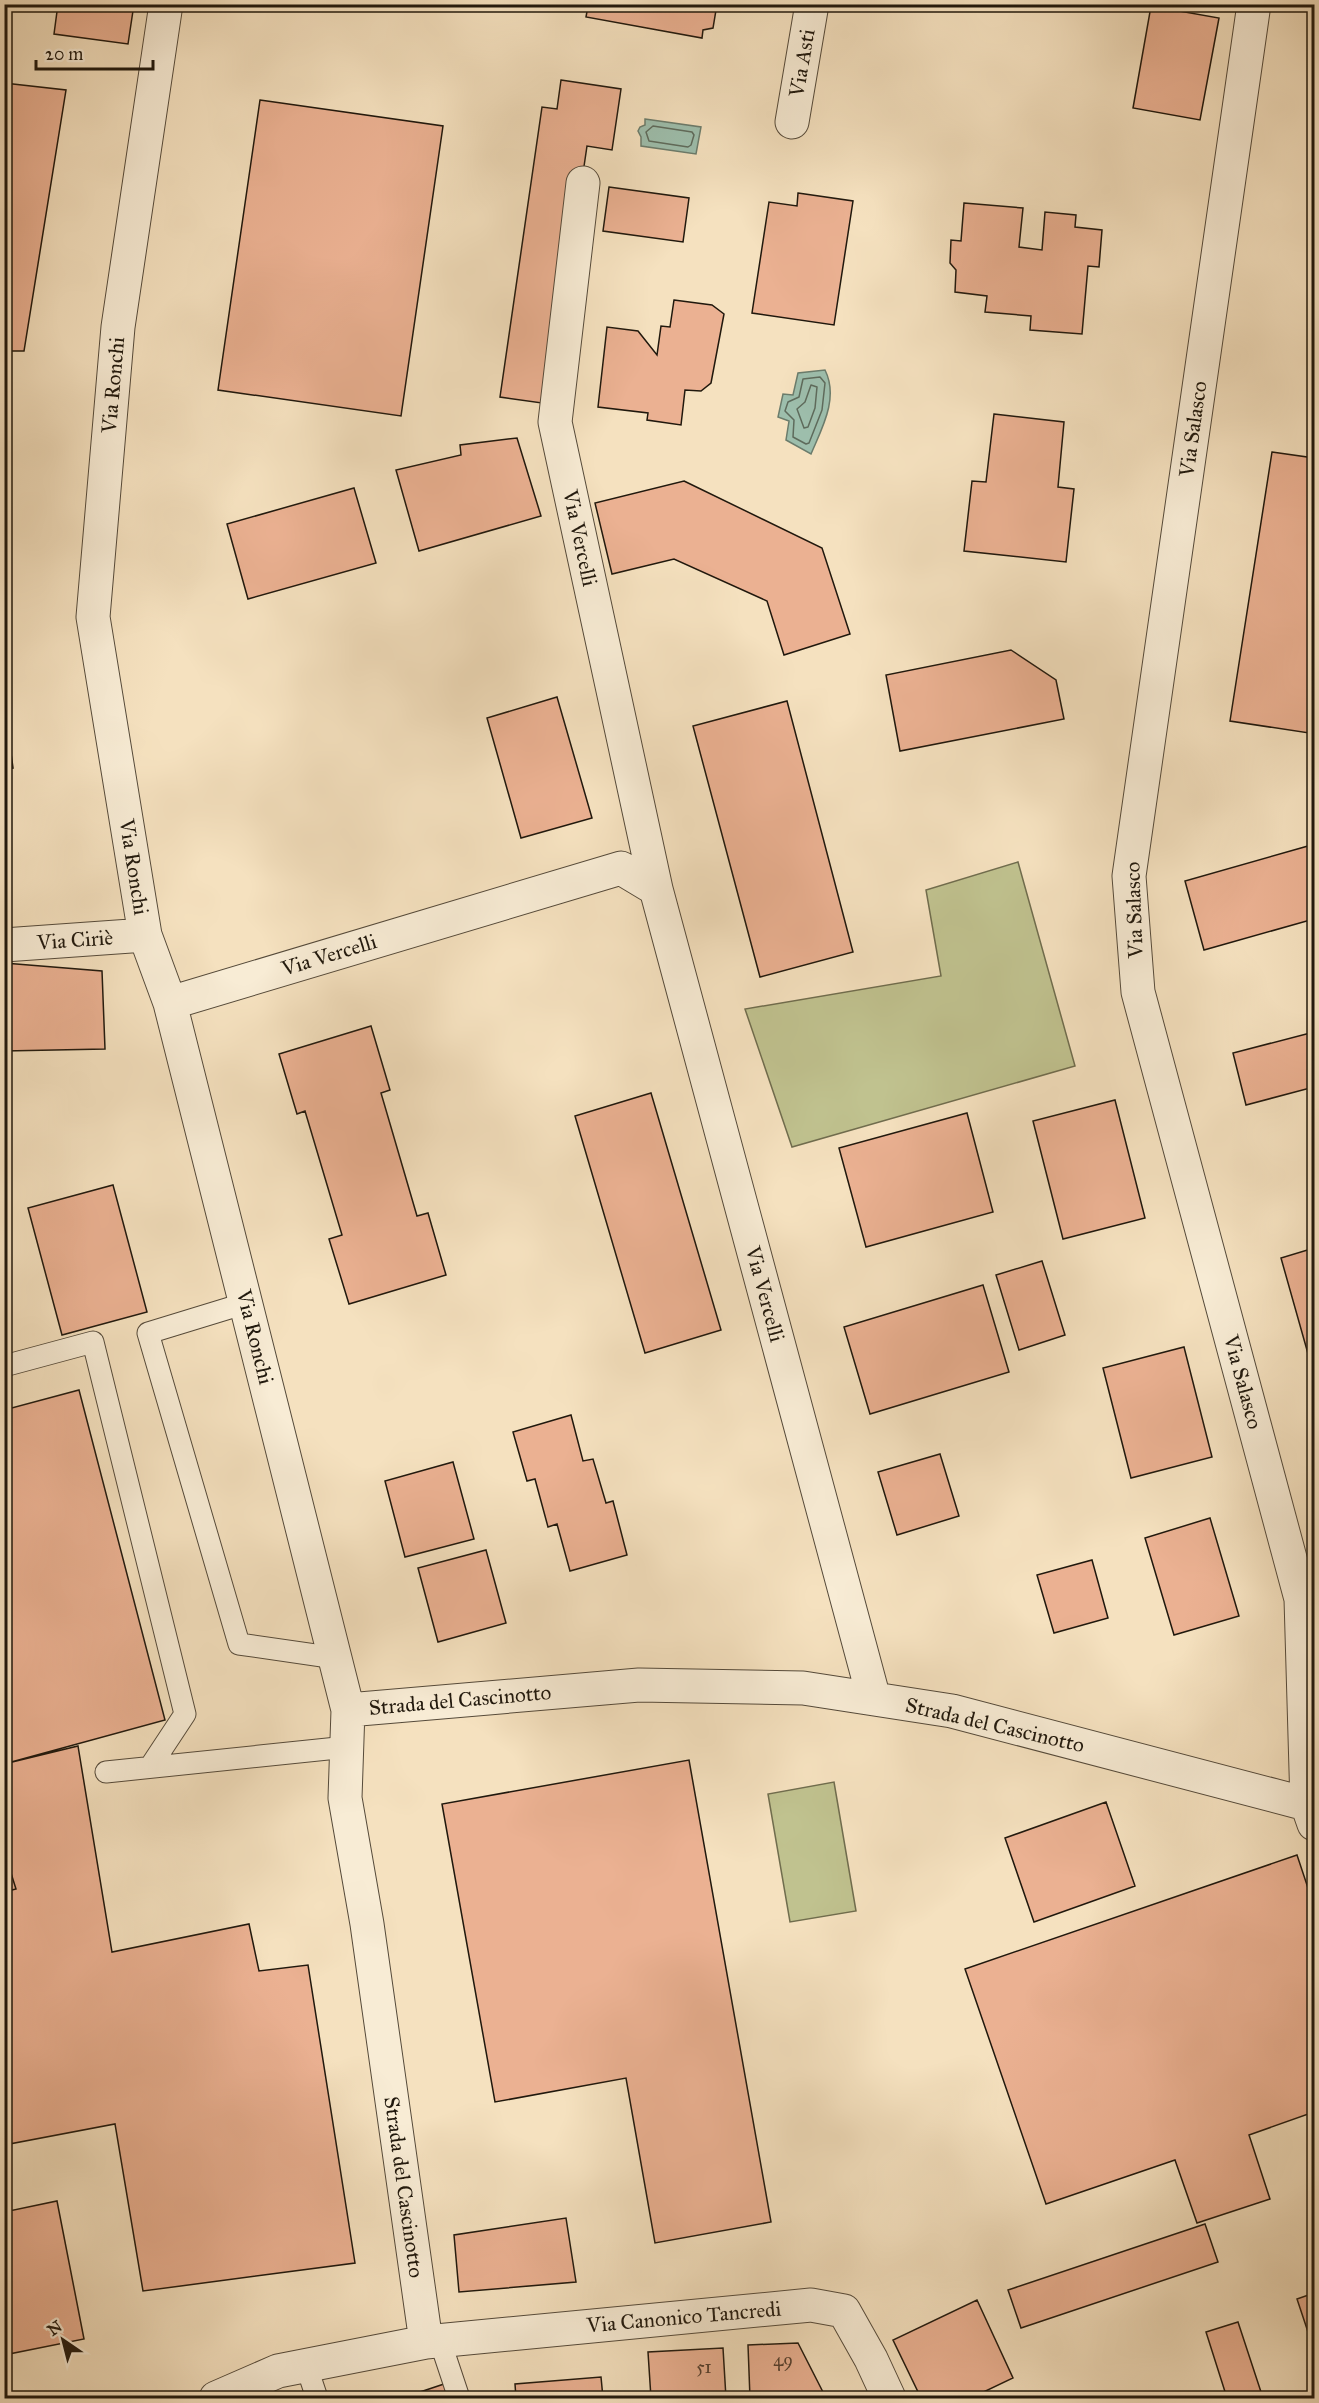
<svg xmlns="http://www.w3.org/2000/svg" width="1319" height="2403" font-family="'IM FELL Great Primer',serif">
<rect width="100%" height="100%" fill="#f5e1bf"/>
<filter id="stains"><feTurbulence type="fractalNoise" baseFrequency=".00333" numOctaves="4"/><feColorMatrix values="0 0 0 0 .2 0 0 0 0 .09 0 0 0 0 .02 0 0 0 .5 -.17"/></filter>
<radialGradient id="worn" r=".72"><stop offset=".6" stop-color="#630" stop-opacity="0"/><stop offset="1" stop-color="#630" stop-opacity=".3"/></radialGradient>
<path fill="#c0c28f" stroke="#706d4e" stroke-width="1.5" d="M 1018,862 L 1075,1066 L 792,1147 L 745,1009 L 941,976 L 926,890 Z
M 834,1782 L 856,1911 L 790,1922 L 768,1794 Z"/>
<path fill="#9dbeac" stroke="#6b7c6c" stroke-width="1.5" d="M 645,119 L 701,127 L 696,154 L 641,146 L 641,137 L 638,131 L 640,127 L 645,125 Z
M 825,370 C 839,398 822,428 811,454 L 786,440 L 789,421 L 778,417 L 783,394 L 793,395 L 798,373 Z"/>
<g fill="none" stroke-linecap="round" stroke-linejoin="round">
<path stroke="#5e6b5c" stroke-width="1.5" d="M 653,126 L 692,132 L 694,135 L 691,145 L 688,147 L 649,141 L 646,132 Z
M 820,377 L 825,383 L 822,410 L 809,443 L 806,444 L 793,437 L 794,420 L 785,411 L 788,402 L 799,397 L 803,379 Z
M 811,385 L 817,387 L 815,408 L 808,427 L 804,428 L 797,409 L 805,402 Z"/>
</g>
<path fill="#ebb192" stroke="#20180d" stroke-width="1.5" d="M 58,4 L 134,4 L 128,44 L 54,34 Z
M 582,4 L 717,4 L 713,28 L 703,30 L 702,38 L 586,17 L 588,6 Z
M 1151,6 L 1219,18 L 1200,120 L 1133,108 Z
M 561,80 L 621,89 L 612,150 L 587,146 L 549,404 L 500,397 L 542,107 L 557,109 Z
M 4,83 L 66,90 L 24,351 L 4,351 Z
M 260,100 L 443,126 L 401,416 L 218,390 Z
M 609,187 L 689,198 L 683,242 L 603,231 Z
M 798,193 L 853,201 L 834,325 L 752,313 L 769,202 L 797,206 Z
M 964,203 L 1023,208 L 1019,247 L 1042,250 L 1045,212 L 1076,215 L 1075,227 L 1102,230 L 1099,267 L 1088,266 L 1082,334 L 1030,330 L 1031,316 L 985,312 L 987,296 L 955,292 L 956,270 L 950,263 L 951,240 L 961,241 Z
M 674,300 L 712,305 L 724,314 L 711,383 L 701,391 L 685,390 L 681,425 L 647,420 L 648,413 L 598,407 L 607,327 L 638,331 L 657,355 L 661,326 L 670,327 Z
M 994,414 L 1064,422 L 1058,487 L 1074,489 L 1066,562 L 964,551 L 972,481 L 986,482 Z
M 517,438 L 541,516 L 419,551 L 396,470 L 461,455 L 460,445 Z
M 1272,452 L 1314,458 L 1314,701 L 1309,733 L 1230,721 Z
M 684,481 L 822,548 L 850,634 L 784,655 L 767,601 L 674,559 L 612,574 L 595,503 Z
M 354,488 L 376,563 L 248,599 L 227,524 Z
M 1011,650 L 1056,680 L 1064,719 L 900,751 L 886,675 Z
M 557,697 L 592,818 L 521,838 L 487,718 Z
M 787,701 L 853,952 L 760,977 L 693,726 Z
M 4,702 L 13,768 L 4,769 Z
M 1308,846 L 1314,871 L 1314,919 L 1204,950 L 1185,881 Z
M 4,963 L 102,971 L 105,1049 L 4,1051 Z
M 371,1026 L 390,1090 L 381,1093 L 417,1216 L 428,1213 L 446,1275 L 349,1304 L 329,1239 L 342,1235 L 305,1111 L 297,1114 L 279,1054 Z
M 1314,1032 L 1314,1087 L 1246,1105 L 1233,1053 Z
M 651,1093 L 721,1330 L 645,1353 L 575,1116 Z
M 1115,1100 L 1145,1218 L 1063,1239 L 1033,1121 Z
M 967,1113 L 993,1212 L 866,1247 L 839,1148 Z
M 113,1185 L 147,1312 L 62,1335 L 28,1208 Z
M 1314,1248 L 1314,1375 L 1281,1258 Z
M 1042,1261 L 1065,1335 L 1019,1350 L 996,1275 Z
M 983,1285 L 1009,1372 L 870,1414 L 844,1327 Z
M 1184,1347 L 1212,1457 L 1131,1478 L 1103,1368 Z
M 79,1390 L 165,1720 L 4,1764 L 4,1410 Z
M 571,1415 L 583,1461 L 593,1459 L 606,1503 L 613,1501 L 627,1555 L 570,1571 L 557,1524 L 548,1527 L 535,1479 L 527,1481 L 513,1432 Z
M 940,1454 L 959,1516 L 897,1535 L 878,1472 Z
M 453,1462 L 474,1539 L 405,1557 L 385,1481 Z
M 1210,1518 L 1239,1616 L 1174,1635 L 1145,1538 Z
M 486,1550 L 506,1623 L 438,1642 L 418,1568 Z
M 1092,1560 L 1108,1618 L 1054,1633 L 1037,1575 Z
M 78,1746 L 112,1952 L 249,1924 L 259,1971 L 308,1965 L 355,2263 L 143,2291 L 115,2124 L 4,2145 L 4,1892 L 16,1889 L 4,1851 L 4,1764 Z
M 689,1760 L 771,2222 L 655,2243 L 626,2078 L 495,2102 L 442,1804 Z
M 1106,1802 L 1135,1886 L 1034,1922 L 1005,1838 Z
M 4,1851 L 16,1889 L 4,1892 Z
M 1297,1855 L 1314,1906 L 1314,2112 L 1249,2135 L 1270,2199 L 1197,2223 L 1175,2160 L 1046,2204 L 965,1969 Z
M 57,2201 L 84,2339 L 4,2355 L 4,2212 Z
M 566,2218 L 576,2282 L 459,2292 L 454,2235 Z
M 1205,2224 L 1218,2262 L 1021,2328 L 1008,2290 Z
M 1314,2293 L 1314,2350 L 1297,2299 Z
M 977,2300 L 1013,2378 L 971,2398 L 921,2398 L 893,2340 Z
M 1238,2322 L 1263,2398 L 1227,2398 L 1206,2332 Z
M 798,2343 L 826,2398 L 750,2398 L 748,2345 Z
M 723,2348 L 726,2398 L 651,2398 L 648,2352 Z
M 601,2377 L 603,2398 L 516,2398 L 515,2384 Z
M 450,2382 L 456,2398 L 402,2398 Z"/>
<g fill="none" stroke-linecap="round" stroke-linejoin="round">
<g stroke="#554a3a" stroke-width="23">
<path id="lane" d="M 246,1303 L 148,1333 L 239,1644 L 336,1658
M 4,1366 L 93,1342 L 185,1714 L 150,1767
M 106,1772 L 347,1747
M 440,2341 L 459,2398
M 306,2365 L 317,2398"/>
</g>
<g stroke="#554a3a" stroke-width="35">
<path id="street" d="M 166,4 L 118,327 L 93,617 L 145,935 L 170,1003 L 348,1710 L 345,1798 L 367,1924 L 426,2342
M 1254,4 L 1129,876 L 1138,992 L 1301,1599 L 1307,1804 L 1314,1824
M 792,122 L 812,4
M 583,183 L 555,422 L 656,889
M 4,945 L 145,935
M 170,1003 L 621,868 L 656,889 L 874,1699
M 348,1710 L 639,1685 L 803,1688 L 952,1711 L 1314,1806
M 216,2398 L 278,2371 L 426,2342 L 811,2305 L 844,2311 L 871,2359 L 889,2398"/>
</g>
<use href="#lane" stroke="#f8ecd5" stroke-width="21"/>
<use href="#street" stroke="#f8ecd5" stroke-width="33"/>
</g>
<g text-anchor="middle" stroke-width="4.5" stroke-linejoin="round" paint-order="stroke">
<g font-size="18" fill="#533e2e">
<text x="783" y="2366">49</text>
<text x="704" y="2373">51</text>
</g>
<g font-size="21" fill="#20180d" stroke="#f8ecd5">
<text transform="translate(802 63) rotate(-80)" y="7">Via Asti</text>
<text transform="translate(113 385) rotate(-85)" y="7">Via Ronchi</text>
<text transform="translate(1193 429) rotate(-82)" y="7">Via Salasco</text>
<text transform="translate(580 538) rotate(78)" y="7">Via Vercelli</text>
<text transform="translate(134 867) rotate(81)" y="7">Via Ronchi</text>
<text transform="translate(1134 910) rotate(-92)" y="7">Via Salasco</text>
<text transform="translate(75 940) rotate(-4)" y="7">Via Ciriè</text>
<text transform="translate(329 955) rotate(-17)" y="7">Via Vercelli</text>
<text transform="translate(765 1294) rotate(75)" y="7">Via Vercelli</text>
<text transform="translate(255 1337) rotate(76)" y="7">Via Ronchi</text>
<text transform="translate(1243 1382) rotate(75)" y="7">Via Salasco</text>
<text transform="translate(460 1700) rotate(-5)" y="7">Strada del Cascinotto</text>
<text transform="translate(995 1725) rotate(13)" y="7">Strada del Cascinotto</text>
<text transform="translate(404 2187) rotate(82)" y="7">Strada del Cascinotto</text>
<text transform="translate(684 2317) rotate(-5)" y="7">Via Canonico Tancredi</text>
</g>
</g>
<rect width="1319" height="2403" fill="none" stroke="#f5e1bf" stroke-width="24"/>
<rect x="6" y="6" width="1307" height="2391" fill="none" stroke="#20180d" stroke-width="3"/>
<rect x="12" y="12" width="1295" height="2379" fill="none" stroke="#20180d" stroke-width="1.5"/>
<g transform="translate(63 2340) rotate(325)" stroke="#f8ecd5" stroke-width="4.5" paint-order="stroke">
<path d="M0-4.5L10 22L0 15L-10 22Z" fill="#20180d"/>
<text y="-9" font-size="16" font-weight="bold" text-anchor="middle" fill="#20180d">N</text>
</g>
<path d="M36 60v9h117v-9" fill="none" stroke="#20180d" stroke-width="3"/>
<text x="45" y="60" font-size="18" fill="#20180d" stroke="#f8ecd5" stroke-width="4.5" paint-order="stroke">20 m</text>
<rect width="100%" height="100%" filter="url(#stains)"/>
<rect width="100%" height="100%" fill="url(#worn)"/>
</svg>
